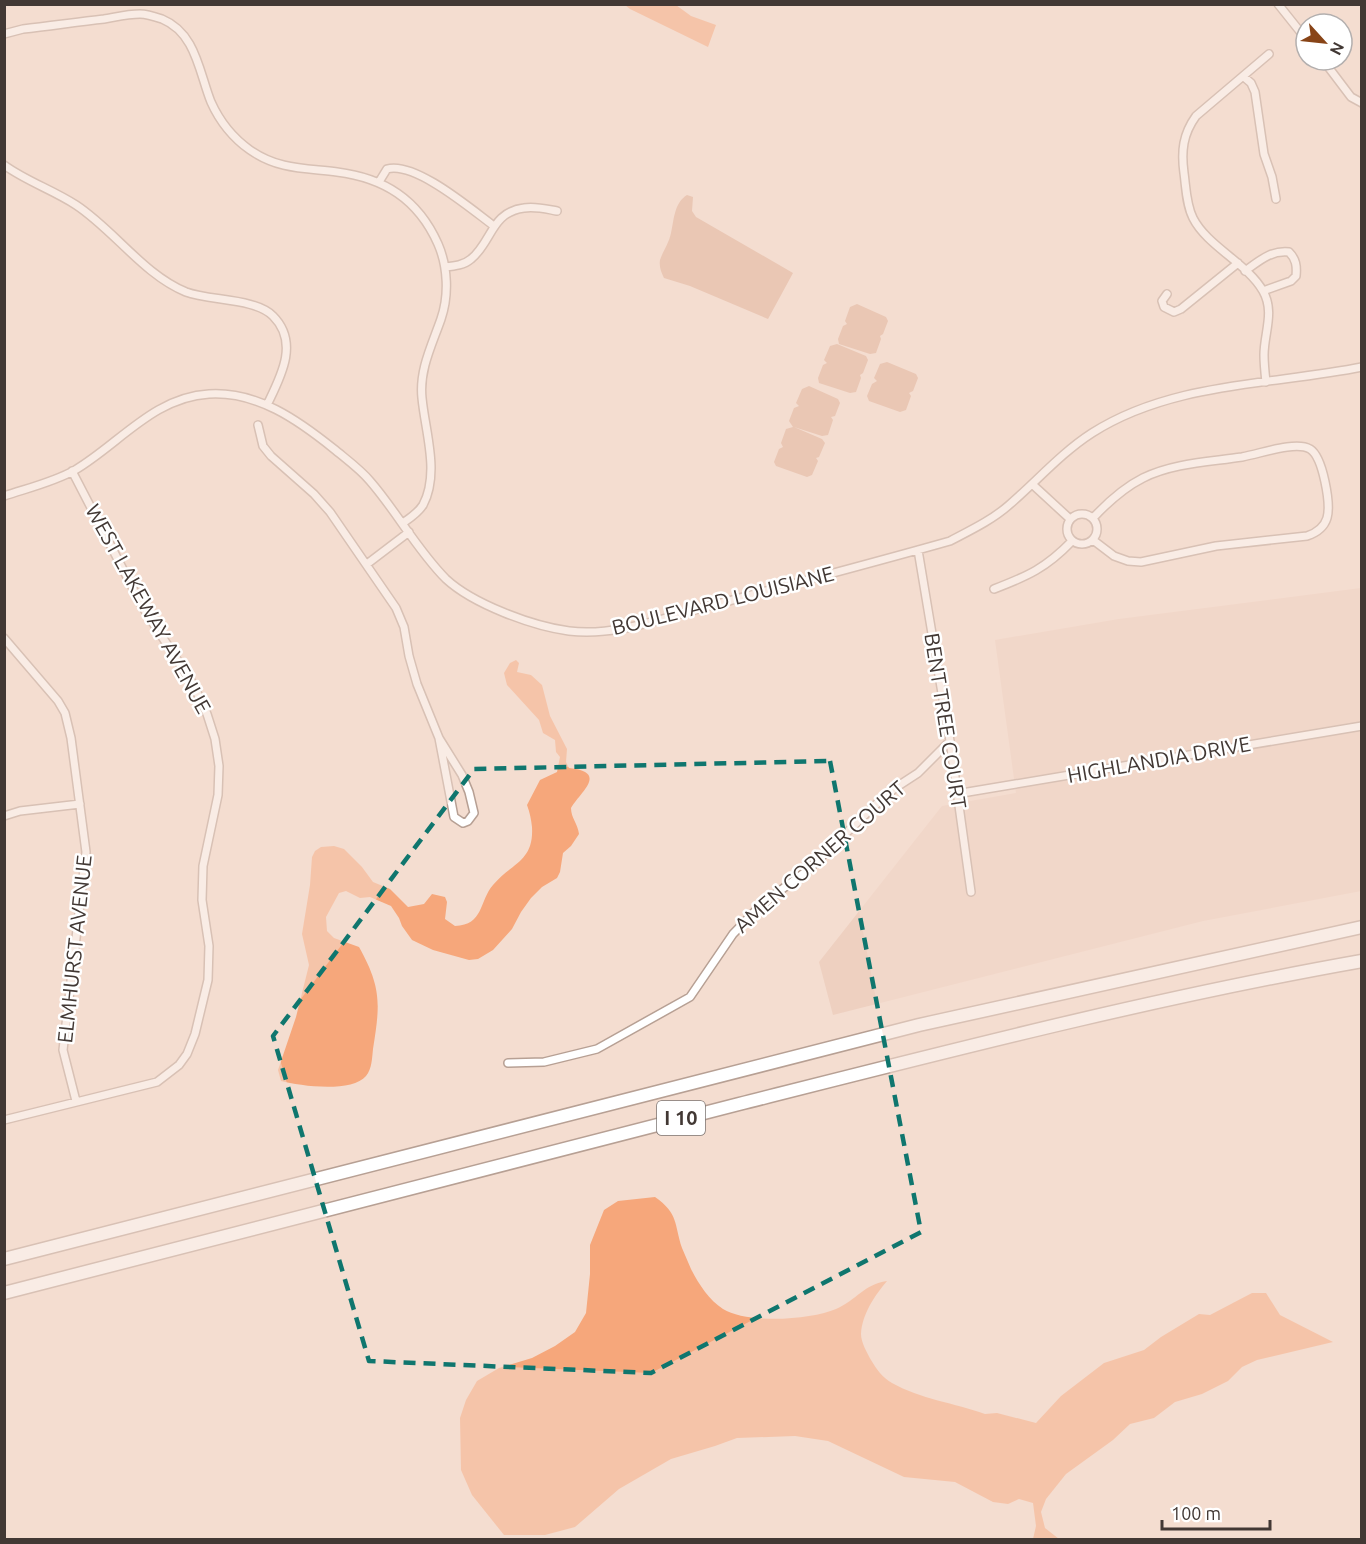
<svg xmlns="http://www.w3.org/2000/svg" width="1366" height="1544" font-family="Ubuntu,sans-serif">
<rect width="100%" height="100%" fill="#f4ddd0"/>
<path fill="#eed0c0" d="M 1361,588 L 1361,891 L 1203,921 L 833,1015 L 819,962 L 942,806 L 1016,793 L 995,640 L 1119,619 Z"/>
<path fill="#ddad93" d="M 687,195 L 693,197 L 692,211 L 696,217 L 793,273 L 768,319 L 690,286 L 664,278 C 661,272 659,267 660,260 C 663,251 669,243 671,233 C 674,220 674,203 687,195 Z
M 857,304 L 886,317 L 888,321 L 883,334 L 880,336 L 881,339 L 876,353 L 870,354 L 839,344 L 838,339 L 843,326 L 847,324 L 845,321 L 850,307 Z
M 837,344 L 866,356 L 868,360 L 863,373 L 860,375 L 861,378 L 856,392 L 850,393 L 819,383 L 818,378 L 823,365 L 827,363 L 824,360 L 830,346 Z
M 887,362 L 916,374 L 918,378 L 913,391 L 909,393 L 911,396 L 906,410 L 900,412 L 869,401 L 867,396 L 872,384 L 877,381 L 874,378 L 880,364 Z
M 809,386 L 838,399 L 840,403 L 835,416 L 831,417 L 833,420 L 828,435 L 822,436 L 794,427 L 822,439 L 825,443 L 819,457 L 816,458 L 818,461 L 812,475 L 807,477 L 776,466 L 774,462 L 779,449 L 783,447 L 781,443 L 786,429 L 793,427 L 789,421 L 794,408 L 799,406 L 796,403 L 802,389 Z"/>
<path fill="#f6a77b" d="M 625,5 L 676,5 L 691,16 L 716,25 L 708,47 L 630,9 Z
M 516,660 L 519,663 L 517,672 L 531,675 L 542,685 L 550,716 L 567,749 L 566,762 L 569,768 C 609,772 580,792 571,808 C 571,818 578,824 579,834 L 571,846 L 563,853 L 560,872 L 557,878 L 542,887 L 531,898 L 521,912 L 512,929 L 493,950 L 478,959 L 469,960 L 433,950 L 412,940 L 402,926 L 399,918 L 391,906 L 370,897 L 360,898 L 346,891 L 339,893 L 326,917 L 327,931 L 334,938 L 359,947 C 382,988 380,1005 373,1049 C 372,1058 372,1069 366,1076 C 352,1093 300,1086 281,1081 L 278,1070 L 296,1017 L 309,965 L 302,934 L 310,885 L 312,857 L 315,851 L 321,847 L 334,846 L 344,849 L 362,867 L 373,882 L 390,889 L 408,907 L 424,904 L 432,894 L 445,897 L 447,902 L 445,919 L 455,926 C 484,925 479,901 493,885 C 511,863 534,862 532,827 C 531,819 530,813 527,805 L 540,780 L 557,772 L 560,757 L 556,752 L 555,740 L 543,733 L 539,720 L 507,685 L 504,673 L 510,663 Z
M 655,1197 C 679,1214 674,1224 682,1248 C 685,1255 688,1262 691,1269 C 698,1283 709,1300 723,1309 C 747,1324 811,1320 836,1309 C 857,1300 864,1284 887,1281 C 875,1295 862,1314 861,1334 C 861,1342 867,1353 871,1360 C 877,1370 882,1377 892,1383 C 920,1399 955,1403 985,1414 L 997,1413 L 1036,1423 L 1061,1396 L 1104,1363 L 1144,1350 L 1161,1337 L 1199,1314 L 1210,1315 L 1252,1293 L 1266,1293 L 1280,1315 L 1333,1342 L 1257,1360 L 1242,1367 L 1228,1381 L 1202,1394 L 1175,1402 L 1154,1418 L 1130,1424 L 1113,1440 L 1066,1474 L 1046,1499 L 1041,1512 L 1045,1528 L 1059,1539 L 1033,1539 L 1036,1526 L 1033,1503 L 1019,1499 L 1008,1504 L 993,1502 L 955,1482 L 904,1477 L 828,1441 L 795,1436 L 737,1438 L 715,1446 L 671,1459 L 619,1489 L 575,1527 L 545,1535 L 504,1535 L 472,1495 L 461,1470 L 460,1418 L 466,1400 L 477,1381 L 499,1368 L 532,1358 L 555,1346 L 575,1332 L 586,1313 L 590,1274 L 590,1245 L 604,1210 L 618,1201 Z"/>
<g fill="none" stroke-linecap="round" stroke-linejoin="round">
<g stroke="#b7a094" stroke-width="10">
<path id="minor" d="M 1278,4 L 1306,39
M 4,34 L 23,29 C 50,26 77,22 104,19 C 116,17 128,14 140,14 C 146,14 156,17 162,19 C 196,33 199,72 211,102 C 220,122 233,138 250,150 C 279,170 305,168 337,172 C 384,178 418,199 438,244 C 448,267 449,296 441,319 C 432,345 419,370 422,398 C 425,431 440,473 423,505 C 418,513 410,518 403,523
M 1323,60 L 1351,97 L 1362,103
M 1244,77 L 1251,83 L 1255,92 L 1264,154 L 1272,177 L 1276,199
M 4,165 C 26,181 53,190 76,205 C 114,230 144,275 186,292 C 210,301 255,298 273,316 C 300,343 280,378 267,405
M 379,182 L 387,169 C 415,161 471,209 494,226
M 445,267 C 455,266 464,265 471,259 C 492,242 491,212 524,208 C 535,206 546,209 557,211
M 1245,271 C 1259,261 1271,250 1289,252 C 1296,259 1297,266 1296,276 L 1291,281 L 1263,291
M 1167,294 L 1162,301 L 1164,307 L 1174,312 L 1181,309 L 1238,263
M 1266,382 C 1265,373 1264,364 1264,355 C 1264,333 1275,312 1263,291 C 1247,263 1207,246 1193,218 C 1186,204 1186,187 1184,173 C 1181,151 1183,134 1196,116 L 1269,54
M 258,425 L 263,446 L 271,456 L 314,494 L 330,512 L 396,608 L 404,627 L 409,656 L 417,684 L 439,738 L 462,775 L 469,792 L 474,813 L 468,821 L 463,823 L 454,817 L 439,738
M 1032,484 L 1070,519
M 4,496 C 28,488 54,482 75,470 C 119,444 154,397 209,394 C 257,391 298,420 334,449 C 346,459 360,469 370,481 C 397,512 417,550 446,579 C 473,604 532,626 569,631 C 614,637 663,618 706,607 C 788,585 869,564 950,541 C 971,530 992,520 1009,505 C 1037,481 1061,453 1092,433 C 1172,382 1272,385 1362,367
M1067 529a15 15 0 1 1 30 0a15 15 0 1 1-30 0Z
M 1093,518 C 1108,502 1123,488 1143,478 C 1173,463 1209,462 1242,457 C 1257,454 1272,449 1287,447 C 1294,446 1303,445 1310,449 C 1323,457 1331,504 1327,518 C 1324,528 1316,533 1307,536 L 1216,546 L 1141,562 L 1128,561 L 1114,556 L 1093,540
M 918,550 L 950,741 L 971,892
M 367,564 L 409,532
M 994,589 C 1028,576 1046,568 1072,541
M 4,638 L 58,701 L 65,713 L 71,738 L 86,852 L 63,1050 L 76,1101
M 956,794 L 1362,726
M 4,816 L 20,811 L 80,804
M 508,1063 L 544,1062 L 597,1049 L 690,997 L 733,934 L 762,904 L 808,870 L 873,807 L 895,788 L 918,773 L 950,741
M 4,1120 L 157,1082 L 179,1065 L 187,1054 L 195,1034 L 208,980 L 209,946 L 202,900 L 203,866 L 218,795 L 219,766 L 215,739 L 207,714 L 193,684 L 142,606 L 72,471"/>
</g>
<g stroke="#b7a094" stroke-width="15">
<path id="motorway" d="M 4,1259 L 919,1025 L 1362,927
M 4,1293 C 249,1229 494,1166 739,1104 C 945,1052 1152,998 1362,961"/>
</g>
<use href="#minor" stroke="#fff" stroke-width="7"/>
<use href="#motorway" stroke="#fff" stroke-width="12"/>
</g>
<path d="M0 0H1366V1544H0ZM 830,761 L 921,1232 L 651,1373 L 369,1361 L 273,1036 L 474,769 Z" fill="#f4ddd0" fill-opacity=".55" fill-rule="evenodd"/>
<path fill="none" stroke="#0f766e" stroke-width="4.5" stroke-dasharray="12 8" stroke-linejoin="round" d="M 830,761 L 921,1232 L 651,1373 L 369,1361 L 273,1036 L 474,769 Z"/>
<g text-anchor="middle" stroke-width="5" stroke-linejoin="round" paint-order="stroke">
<rect fill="#fff" stroke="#7b7471" stroke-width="1.5" x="657" y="1101" width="48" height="34" rx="4.5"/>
<g font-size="20" font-weight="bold" fill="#423834">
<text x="681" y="1125">I 10</text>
</g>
<g font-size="21" fill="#423834" stroke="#fff">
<text transform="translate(723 601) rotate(-14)" y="7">BOULEVARD LOUISIANE</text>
<text transform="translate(148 609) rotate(61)" y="7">WEST LAKEWAY AVENUE</text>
<text transform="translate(945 721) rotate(81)" y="7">BENT TREE COURT</text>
<text transform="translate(1159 760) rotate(-10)" y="7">HIGHLANDIA DRIVE</text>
<text transform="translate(820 857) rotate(-41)" y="7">AMEN CORNER COURT</text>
<text transform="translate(75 949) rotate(-84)" y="7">ELMHURST AVENUE</text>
</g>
</g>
<rect width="1366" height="1544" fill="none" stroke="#423834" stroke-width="12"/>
<g transform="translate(1324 42) rotate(117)"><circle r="28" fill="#ffffff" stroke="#b3afae" stroke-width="1.5"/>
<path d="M0-4.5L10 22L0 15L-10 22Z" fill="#884417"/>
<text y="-9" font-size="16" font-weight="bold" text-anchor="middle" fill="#423834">N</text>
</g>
<path d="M1162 1520v9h108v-9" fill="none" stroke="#423834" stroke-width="3"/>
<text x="1171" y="1520" font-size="18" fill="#423834" stroke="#ffffff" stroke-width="4.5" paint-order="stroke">100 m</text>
</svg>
